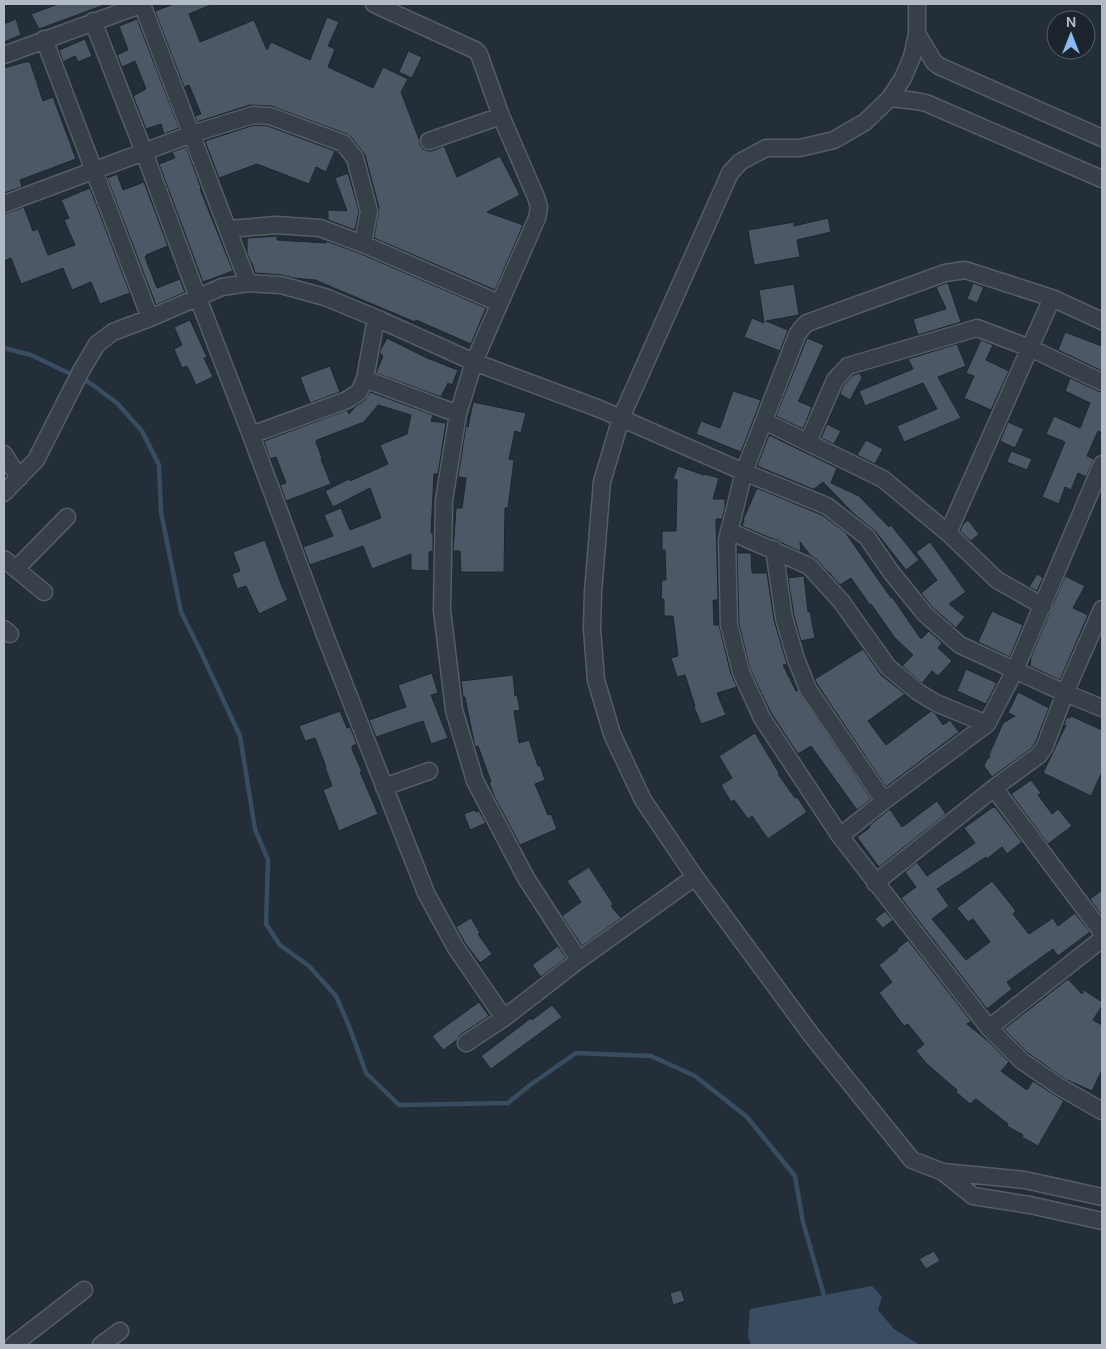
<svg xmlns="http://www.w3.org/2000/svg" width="1106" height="1349" font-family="'DM Sans',sans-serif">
<rect width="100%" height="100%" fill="#232e39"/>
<path fill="#394d62" d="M 872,1286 L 882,1297 L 878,1310 L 894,1329 L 920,1345 L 751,1345 L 748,1337 L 750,1309 Z"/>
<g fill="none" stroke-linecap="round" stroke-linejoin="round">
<path stroke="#394d62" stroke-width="4.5" d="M 4,348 L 31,355 L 75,376
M 82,379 L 90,383 L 117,403 L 142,431 L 159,465 L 161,512 L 181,612 L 200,650 L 240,736 L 255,829 L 268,860 L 266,924 L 280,945 L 309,966 L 336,996 L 349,1026 L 366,1073 L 399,1105 L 508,1103 L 530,1085 L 576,1053 L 651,1056 L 695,1076 L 747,1117 L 795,1176 L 803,1222 L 825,1299"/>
</g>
<path fill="#4c5865" stroke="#1e2630" d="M 58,4 L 104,4 L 104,5 L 39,29 L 31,14 Z
M 174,4 L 213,4 L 189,14 L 200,42 L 254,20 L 267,50 L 271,42 L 310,60 L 327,17 L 339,22 L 328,46 L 335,49 L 328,67 L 373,88 L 383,67 L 408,79 L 401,92 L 419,139 L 420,145 L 423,149 L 428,151 L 432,151 L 444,146 L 457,177 L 500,156 L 520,195 L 487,212 L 523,225 L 495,290 L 374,238 L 379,208 L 365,155 L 351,137 L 347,134 L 271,106 L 250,105 L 197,122 L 195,116 L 201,114 L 189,85 L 184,87 L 155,11 Z
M 16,19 L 21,35 L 4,42 L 4,24 Z
M 137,19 L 179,128 L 164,134 L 161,124 L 146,129 L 133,96 L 146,89 L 135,61 L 122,67 L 117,55 L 128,50 L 119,26 Z
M 85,39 L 92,56 L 78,62 L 75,56 L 63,62 L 59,50 Z
M 408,51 L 422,57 L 412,78 L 399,72 Z
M 25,62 L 30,62 L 43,101 L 53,97 L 76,159 L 20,180 L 22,187 L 4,193 L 4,68 Z
M 254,125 L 268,126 L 335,151 L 326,172 L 316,167 L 309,184 L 257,164 L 219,178 L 205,141 Z
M 186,147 L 201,188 L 200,189 L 233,271 L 203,282 L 159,164 L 175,158 L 172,152 Z
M 348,173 L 359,211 L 355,230 L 328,220 L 328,210 L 347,211 L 335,178 Z
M 117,174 L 123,190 L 144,182 L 168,246 L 146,255 L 147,256 L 145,257 L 157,288 L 180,279 L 184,290 L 185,292 L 156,305 L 107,178 Z
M 90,188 L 130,293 L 100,304 L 91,282 L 72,290 L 63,268 L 21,284 L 11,258 L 4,261 L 4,214 L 24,207 L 33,231 L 38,229 L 48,255 L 75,245 L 64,220 L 69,218 L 61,200 Z
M 828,218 L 831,232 L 797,240 L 800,257 L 754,265 L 748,230 L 794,222 L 794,226 Z
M 277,236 L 277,240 L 326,243 L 326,241 L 359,253 L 486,308 L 471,344 L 416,320 L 415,322 L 315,280 L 293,278 L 282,275 L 255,273 L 252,263 L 251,263 L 247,253 L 247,238 Z
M 947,283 L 948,283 L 961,322 L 918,335 L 913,319 L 946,309 L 936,287 Z
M 973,283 L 984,287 L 977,303 L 967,299 Z
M 794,284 L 799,315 L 766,321 L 788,330 L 780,351 L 744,337 L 752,318 L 764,323 L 759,290 Z
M 190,320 L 207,357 L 204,358 L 213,377 L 196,385 L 187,366 L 182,368 L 174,349 L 182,345 L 174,327 Z
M 1065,332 L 1102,346 L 1102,371 L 1058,350 Z
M 387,338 L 427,358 L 458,370 L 452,385 L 448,383 L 441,397 L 376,373 L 383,356 L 380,354 L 380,351 Z
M 807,338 L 824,345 L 799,400 L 798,401 L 812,407 L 803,429 L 776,416 Z
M 981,340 L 993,345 L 986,360 L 1009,371 L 991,410 L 964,398 L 974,376 L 966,373 Z
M 957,344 L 966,366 L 938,377 L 961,418 L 904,442 L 897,426 L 937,409 L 923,383 L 865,406 L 859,391 L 913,369 L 908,359 Z
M 330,366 L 340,392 L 310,403 L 300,377 Z
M 860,373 L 862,378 L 850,400 L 840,394 L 843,386 L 853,375 Z
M 1070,378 L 1098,391 L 1102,392 L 1102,433 L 1098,431 L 1087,456 L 1094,459 L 1086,477 L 1078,473 L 1071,490 L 1065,487 L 1059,504 L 1042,497 L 1065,442 L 1046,434 L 1054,416 L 1080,428 L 1090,403 L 1065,391 Z
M 733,391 L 761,400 L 741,452 L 696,434 L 701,421 L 720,428 Z
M 370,392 L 433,415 L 431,421 L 446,423 L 438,474 L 434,474 L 431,533 L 433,533 L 433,551 L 429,552 L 429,571 L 411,570 L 411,554 L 372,569 L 363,546 L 310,565 L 303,547 L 333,536 L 324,515 L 341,508 L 350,530 L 381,518 L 370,488 L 333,507 L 325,491 L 349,479 L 350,481 L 388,464 L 380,445 L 407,434 L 411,415 L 378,405 L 364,422 L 317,440 L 316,442 L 322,458 L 321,459 L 331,484 L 286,501 L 280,485 L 286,483 L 276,457 L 270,459 L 264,441 L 347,410 L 349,414 L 356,406 L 365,400 Z
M 473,402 L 526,413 L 521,433 L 515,431 L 509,459 L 514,460 L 508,508 L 505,508 L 504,572 L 461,572 L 460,551 L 453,551 L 456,508 L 462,508 L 466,478 L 458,477 L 466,426 L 468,427 Z
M 1008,422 L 1024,429 L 1015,448 L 1000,441 Z
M 827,424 L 841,431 L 834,444 L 821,438 Z
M 769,435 L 837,468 L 831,483 L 859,496 L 889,527 L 891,525 L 919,560 L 906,570 L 875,531 L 853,513 L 823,482 L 814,489 L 815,490 L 757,466 Z
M 866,440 L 883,449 L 875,464 L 857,455 Z
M 1011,451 L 1032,459 L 1027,470 L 1007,462 Z
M 678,466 L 704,475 L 704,474 L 719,478 L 713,499 L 725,499 L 725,508 L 722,519 L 716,519 L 718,600 L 713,600 L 714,625 L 719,625 L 731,674 L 737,687 L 717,693 L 726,715 L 701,724 L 694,707 L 695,706 L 685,675 L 677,677 L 671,658 L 678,656 L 673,616 L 664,616 L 664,599 L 661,599 L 662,580 L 666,580 L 665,550 L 662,550 L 662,531 L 676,531 L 677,480 L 673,479 Z
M 757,488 L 822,515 L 845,532 L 891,598 L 892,597 L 921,639 L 929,631 L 942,643 L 938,648 L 952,661 L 938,676 L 932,671 L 922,683 L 902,666 L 913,655 L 895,638 L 871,604 L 870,605 L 851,578 L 840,585 L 830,574 L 831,574 L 828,572 L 816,559 L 810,555 L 800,542 L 801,552 L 782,543 L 778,540 L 773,539 L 742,526 L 744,520 L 743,520 Z
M 968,520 L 979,534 L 971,541 L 960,531 L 963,524 Z
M 265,540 L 281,584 L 288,600 L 259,614 L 246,586 L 237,589 L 232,574 L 240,571 L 233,552 Z
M 930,542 L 966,592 L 949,604 L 965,617 L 956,628 L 932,607 L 921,593 L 937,580 L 916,552 Z
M 737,553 L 751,553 L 752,573 L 767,573 L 774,620 L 787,664 L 783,665 L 796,691 L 798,690 L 871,799 L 857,810 L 811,746 L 798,754 L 771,713 L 750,669 L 739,624 Z
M 1037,574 L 1043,578 L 1037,591 L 1029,587 Z
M 804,576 L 808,612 L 810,611 L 815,638 L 801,641 L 794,616 L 788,578 Z
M 1065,576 L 1085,586 L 1073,608 L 1088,615 L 1060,680 L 1030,666 L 1031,657 Z
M 992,611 L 1023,625 L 1010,657 L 978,642 Z
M 863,649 L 881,675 L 905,694 L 868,721 L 886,745 L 931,711 L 935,713 L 943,725 L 950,720 L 959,732 L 886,787 L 817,684 L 815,679 Z
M 966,669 L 997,683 L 986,704 L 957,691 Z
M 432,673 L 438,693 L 431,695 L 448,738 L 431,744 L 423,721 L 376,737 L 369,720 L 406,707 L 398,685 Z
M 513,675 L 515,696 L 517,695 L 520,710 L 514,711 L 519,743 L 529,740 L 538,766 L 540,765 L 545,780 L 535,784 L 548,815 L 551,814 L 557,829 L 520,845 L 494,796 L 489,782 L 491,782 L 478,746 L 475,747 L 465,697 L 463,697 L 461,681 Z
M 1018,692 L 1049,708 L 1036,741 L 1032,748 L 992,777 L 984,766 L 987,759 L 990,757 L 989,755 L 1003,723 L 1015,716 L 1008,713 Z
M 340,711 L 347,728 L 350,727 L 357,744 L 352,746 L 352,749 L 362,772 L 360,772 L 378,814 L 339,831 L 323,790 L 332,786 L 325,767 L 326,767 L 315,738 L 305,741 L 299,726 Z
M 1071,716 L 1102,730 L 1102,772 L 1091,796 L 1043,773 L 1066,725 L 1063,727 L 1067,717 L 1070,718 Z
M 755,733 L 779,773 L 778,774 L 795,798 L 797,797 L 807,812 L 768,839 L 752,816 L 748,819 L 734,800 L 731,802 L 721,785 L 732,778 L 719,756 Z
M 1031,780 L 1041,793 L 1038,795 L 1052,814 L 1058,809 L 1072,826 L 1048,844 L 1011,794 Z
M 937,801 L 946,814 L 879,867 L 857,837 L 868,829 L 870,827 L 869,826 L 890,809 L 902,827 Z
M 993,807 L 994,808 L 995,807 L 1022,842 L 1007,854 L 1002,847 L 987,859 L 986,857 L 937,889 L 949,906 L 932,919 L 966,960 L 990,942 L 973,919 L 968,922 L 957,908 L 992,881 L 1016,911 L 1013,914 L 1029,934 L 1053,918 L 1058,926 L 1075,913 L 1090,932 L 1058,956 L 1053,949 L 1007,982 L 1012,989 L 987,1009 L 901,898 L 916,887 L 905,872 L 917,862 L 927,876 L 975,843 L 964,828 Z
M 474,810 L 476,812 L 479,811 L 486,823 L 470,830 L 464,814 Z
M 589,867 L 613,904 L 611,906 L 621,918 L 582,946 L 562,916 L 581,902 L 567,881 Z
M 1102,890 L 1102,916 L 1090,899 Z
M 885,911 L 893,920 L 883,928 L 875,919 Z
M 471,918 L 480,933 L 478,934 L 492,954 L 480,963 L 465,943 L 456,927 Z
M 908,940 L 971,1021 L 967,1024 L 989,1042 L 1009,1062 L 1001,1071 L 1027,1090 L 1033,1081 L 1064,1101 L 1038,1146 L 1022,1137 L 1023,1135 L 1007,1126 L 1008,1124 L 976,1099 L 970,1104 L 956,1092 L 957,1090 L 927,1064 L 916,1051 L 924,1044 L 908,1024 L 904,1026 L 879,993 L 892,982 L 879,965 L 898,950 L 897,949 Z
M 558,946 L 566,958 L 541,977 L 532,965 Z
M 1068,979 L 1082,994 L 1084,990 L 1102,1002 L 1102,1006 L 1093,1020 L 1102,1025 L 1102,1070 L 1092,1091 L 1065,1079 L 1028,1053 L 1004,1029 Z
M 479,1002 L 489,1016 L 460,1035 L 457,1040 L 443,1050 L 432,1036 Z
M 552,1005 L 562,1017 L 491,1069 L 481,1056 L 531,1018 L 532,1020 Z
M 934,1251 L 940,1261 L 926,1269 L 919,1259 Z
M 681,1290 L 685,1301 L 673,1305 L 670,1293 Z"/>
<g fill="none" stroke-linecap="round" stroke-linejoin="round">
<g stroke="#555d67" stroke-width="19">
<path id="minor" d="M 142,4 L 248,283
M 374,4 L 475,50 L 479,54 L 501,116 L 536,197 L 539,207 L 537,218 L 474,362 L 458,414 L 444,500 L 442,610 L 454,710 L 475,781 L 526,878 L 579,960
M 917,4 L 917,34 L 912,57 L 903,78 L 890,98 L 865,122 L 834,140 L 800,148 L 766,148 L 740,162 L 730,173 L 621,418 L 602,482 L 593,592 L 592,629 L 596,680 L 612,734 L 643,800 L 695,877 L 812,1036 L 912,1160 L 943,1172 L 973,1196 L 1030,1205 L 1102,1221
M 93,21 L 144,152 L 198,298 L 251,435 L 325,635 L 426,893 L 456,948 L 504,1018
M 917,34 L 934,62 L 939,66 L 1102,138
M 44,39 L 150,318
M 4,55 L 143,4
M 890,98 L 916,101 L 926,103 L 1102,179
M 429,141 L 501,116
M 4,204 L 192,134 L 253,115 L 270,116 L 343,143 L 355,158 L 369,211 L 363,244
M 229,229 L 276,225 L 320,228 L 363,244 L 499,303
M 1102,321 L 1052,298 L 965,270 L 945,273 L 807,323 L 802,328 L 797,335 L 744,472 L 727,540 L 729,625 L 741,672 L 762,718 L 840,836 L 989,1028 L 1022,1061 L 1060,1087 L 1102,1111
M 365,379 L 458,414
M 764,421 L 883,479 L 948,533 L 997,580 L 1043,606
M 251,435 L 347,400 L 359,392 L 365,379 L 376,318
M 808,442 L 835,380 L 848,366 L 977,328 L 1030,348 L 1102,382
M 4,454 L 19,478
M 4,493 L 36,460 L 81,371 L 97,344 L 113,332 L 150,318 L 222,287 L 248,283 L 281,285 L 325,297 L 376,318 L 474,362 L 600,409 L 744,472 L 827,506 L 867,537 L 891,572 L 925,614 L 960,645 L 1065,693 L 1102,708
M 729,531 L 809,566 L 841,601 L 888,667 L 918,692 L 936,703 L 987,724
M 948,533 L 1052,298
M 774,549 L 784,618 L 796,659 L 808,689 L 884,801
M 4,559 L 44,592
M 16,569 L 67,517
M 4,629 L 10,634
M 384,787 L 429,771
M 994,788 L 1102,932
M 840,836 L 884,801 L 987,724 L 1015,670 L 1102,464
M 875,883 L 994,788 L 1039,755 L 1045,746 L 1065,693 L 1102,609
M 989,1028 L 1102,939
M 466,1043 L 504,1018 L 579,960 L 695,877
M 943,1172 L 1025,1180 L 1102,1197
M 13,1345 L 84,1290
M 101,1345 L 120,1331"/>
</g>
<use href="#minor" stroke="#373f49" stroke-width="16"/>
</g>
<rect width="1106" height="1349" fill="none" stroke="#b2bac5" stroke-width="10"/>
<g transform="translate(1071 35)"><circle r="24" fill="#1c242e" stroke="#58606a"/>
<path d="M0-4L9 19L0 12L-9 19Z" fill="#8ab9f2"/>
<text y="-8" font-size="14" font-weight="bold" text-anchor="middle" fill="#b2bac5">N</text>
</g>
</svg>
